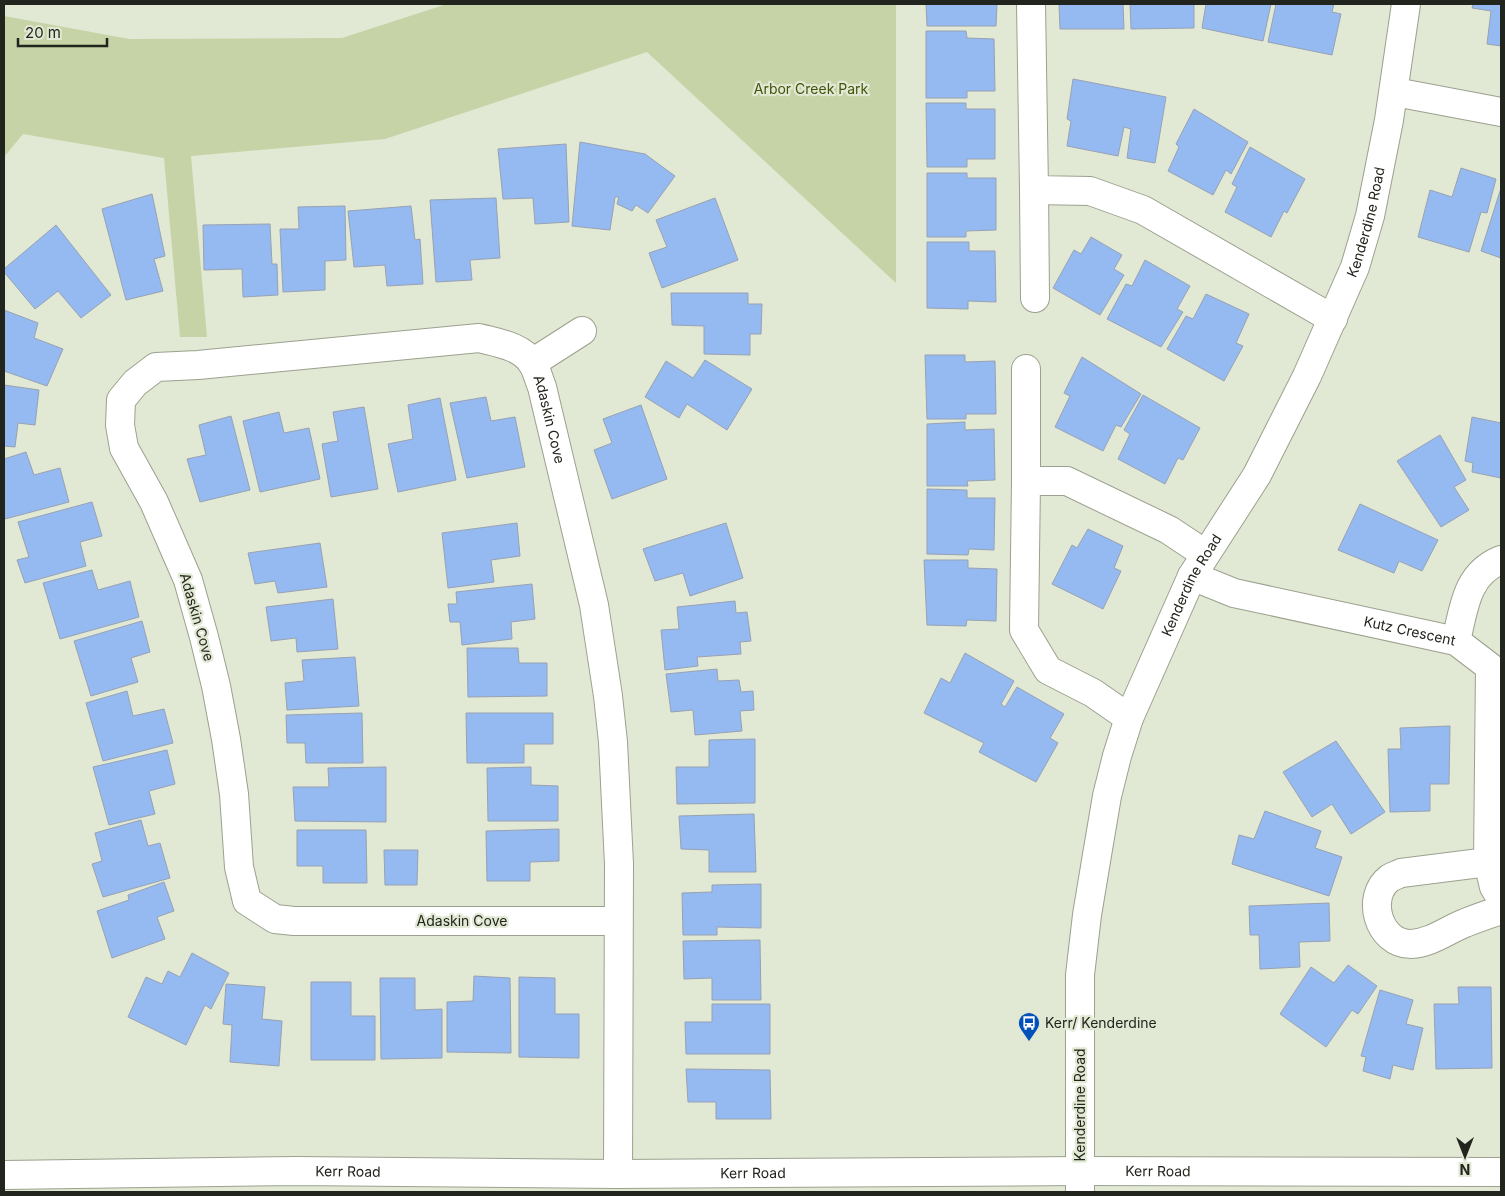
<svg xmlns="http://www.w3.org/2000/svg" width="1505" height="1196" font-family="Inter,sans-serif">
<rect width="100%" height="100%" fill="#e1e8d3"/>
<path fill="#c5d3a6" d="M 447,4 L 896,4 L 896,283 L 647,52 L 385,139 L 191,156 L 207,337 L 180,337 L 164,158 L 23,134 L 4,157 L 4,16 L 129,39 L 342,38 Z"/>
<path fill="#95b9f1" stroke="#97a2b3" d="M 926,4 L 997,4 L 996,26 L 927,26 Z
M 1059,4 L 1123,4 L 1124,29 L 1060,29 Z
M 1130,4 L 1194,4 L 1194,28 L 1131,29 Z
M 1206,4 L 1271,4 L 1263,41 L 1202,28 Z
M 1276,4 L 1334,4 L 1332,12 L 1341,14 L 1332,55 L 1268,42 Z
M 1473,4 L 1501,4 L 1501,46 L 1487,44 L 1491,11 L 1472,8 Z
M 926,31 L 966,31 L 967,38 L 994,39 L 995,91 L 967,91 L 967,98 L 926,98 Z
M 1073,79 L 1166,97 L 1155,163 L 1127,158 L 1131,129 L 1124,127 L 1118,156 L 1067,146 L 1071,121 L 1067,119 Z
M 926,103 L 966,103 L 966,109 L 995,109 L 995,159 L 967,159 L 967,167 L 927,167 Z
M 1194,109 L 1248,142 L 1231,174 L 1226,170 L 1213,195 L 1168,171 L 1179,147 L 1176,144 Z
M 580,142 L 645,154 L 675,176 L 648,213 L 636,205 L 632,211 L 617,204 L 619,197 L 615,197 L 610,230 L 572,226 Z
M 566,144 L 569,222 L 535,224 L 533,198 L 503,199 L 498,149 Z
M 1250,147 L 1305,179 L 1287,213 L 1284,211 L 1271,237 L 1225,212 L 1237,187 L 1232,184 Z
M 1461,168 L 1496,179 L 1487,213 L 1481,212 L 1469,252 L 1418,237 L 1430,190 L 1452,197 Z
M 927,173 L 967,173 L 967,178 L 996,178 L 996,230 L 966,231 L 966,237 L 927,237 Z
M 1501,188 L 1501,258 L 1481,251 Z
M 152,194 L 165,256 L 154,259 L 163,291 L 126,300 L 102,209 Z
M 496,198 L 500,258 L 470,260 L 472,280 L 436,282 L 430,200 Z
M 715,198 L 738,260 L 662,288 L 649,253 L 667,247 L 656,220 Z
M 345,206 L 346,260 L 325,261 L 325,290 L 283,292 L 280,229 L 299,229 L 298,207 Z
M 411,206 L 415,240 L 420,239 L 423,284 L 387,286 L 385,265 L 354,267 L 348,211 Z
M 270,224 L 272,264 L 277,264 L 278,295 L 243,297 L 242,269 L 204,270 L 203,225 Z
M 56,225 L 111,295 L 81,318 L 58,291 L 35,309 L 4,272 L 4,269 Z
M 1091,237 L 1122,255 L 1114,269 L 1124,275 L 1100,315 L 1053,288 L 1074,250 L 1081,254 Z
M 927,242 L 969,242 L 969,251 L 995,251 L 996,302 L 968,301 L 968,309 L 927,308 Z
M 1145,260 L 1190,286 L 1177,309 L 1183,312 L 1161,347 L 1107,319 L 1126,284 L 1132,286 Z
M 671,293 L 748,293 L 748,304 L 762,304 L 761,334 L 750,334 L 750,355 L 704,354 L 704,326 L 672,325 Z
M 1206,294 L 1249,314 L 1236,343 L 1243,346 L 1224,381 L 1167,349 L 1186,316 L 1193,319 Z
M 4,310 L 38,323 L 34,338 L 63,349 L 47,386 L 4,371 Z
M 925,355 L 965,355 L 965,362 L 995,361 L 996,414 L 966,414 L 966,419 L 927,419 Z
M 1082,357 L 1141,394 L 1121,427 L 1116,425 L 1103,451 L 1055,427 L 1070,396 L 1064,393 Z
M 705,360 L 752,389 L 727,430 L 687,404 L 679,418 L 645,397 L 666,361 L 693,378 Z
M 4,385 L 39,390 L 35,425 L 18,423 L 15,447 L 4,446 Z
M 1143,395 L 1200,428 L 1183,460 L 1178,458 L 1165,484 L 1118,459 L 1130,434 L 1124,430 Z
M 486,397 L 491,421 L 515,417 L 525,467 L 467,478 L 450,403 Z
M 440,398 L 456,480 L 398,492 L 388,444 L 413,439 L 408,405 Z
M 641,405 L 667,479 L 612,499 L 594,450 L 612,443 L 603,419 Z
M 364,407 L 378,489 L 331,497 L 322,444 L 338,441 L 333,412 Z
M 279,412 L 284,433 L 309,428 L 320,479 L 260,492 L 243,421 Z
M 231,416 L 250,490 L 200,502 L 187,459 L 206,455 L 199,425 Z
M 1472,417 L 1501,423 L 1501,478 L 1472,472 L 1473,463 L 1465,461 Z
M 965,422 L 965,430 L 994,429 L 995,480 L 967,481 L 968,486 L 927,486 L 927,424 Z
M 1440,435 L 1466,480 L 1454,487 L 1469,510 L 1441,527 L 1397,461 Z
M 26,452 L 34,475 L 60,468 L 69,502 L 5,519 L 4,514 L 4,459 Z
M 927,489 L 967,490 L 967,498 L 995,498 L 994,550 L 969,549 L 968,555 L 927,554 Z
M 92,502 L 102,536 L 80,542 L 86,566 L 25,583 L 17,560 L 29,557 L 18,522 Z
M 1360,504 L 1438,540 L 1422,571 L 1399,561 L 1394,573 L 1338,550 Z
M 517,523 L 520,556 L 491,560 L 494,582 L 448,588 L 442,533 Z
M 726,523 L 743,578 L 690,596 L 683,573 L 655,581 L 643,549 Z
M 1088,529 L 1123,546 L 1114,568 L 1121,571 L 1103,609 L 1052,584 L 1072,545 L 1077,548 Z
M 320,543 L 327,587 L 278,593 L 275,581 L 255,584 L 248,553 Z
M 924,560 L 968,560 L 968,568 L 997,569 L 996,621 L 967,620 L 966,626 L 927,625 Z
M 92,570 L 98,590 L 130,581 L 139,617 L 60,639 L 43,583 Z
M 532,584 L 535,619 L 511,622 L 512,639 L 462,645 L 460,622 L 450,622 L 448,604 L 457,604 L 456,592 Z
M 333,599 L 338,649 L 297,652 L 296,638 L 271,641 L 266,607 Z
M 735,601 L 736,613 L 747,612 L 751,641 L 740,642 L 741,654 L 697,657 L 698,666 L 665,670 L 661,630 L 679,629 L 677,607 Z
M 142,621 L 150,652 L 131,658 L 138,682 L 91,696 L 74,641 Z
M 467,648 L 518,648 L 519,663 L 547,663 L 547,696 L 468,697 Z
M 965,653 L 1014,681 L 1001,704 L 1005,707 L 1017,687 L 1064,714 L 1050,738 L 1058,743 L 1036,782 L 979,752 L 984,743 L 924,713 L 941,678 L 950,683 Z
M 355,657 L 359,706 L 287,710 L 285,683 L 304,681 L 302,660 Z
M 717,669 L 718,681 L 739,680 L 741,692 L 753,691 L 754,710 L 740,711 L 742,731 L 695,735 L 693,710 L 671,712 L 666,674 Z
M 127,691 L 133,716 L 164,709 L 173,743 L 103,761 L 86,703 Z
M 362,713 L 363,763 L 306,763 L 305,743 L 287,743 L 286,715 Z
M 466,713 L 553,713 L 553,744 L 524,744 L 524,763 L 467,763 Z
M 1450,726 L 1449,784 L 1430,784 L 1430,811 L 1390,812 L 1388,749 L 1401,749 L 1400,728 Z
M 755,739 L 755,803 L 677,804 L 676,767 L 709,767 L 709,740 Z
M 1336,741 L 1385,812 L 1351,834 L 1332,804 L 1312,817 L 1283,772 Z
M 167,750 L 175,784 L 149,791 L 155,814 L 109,825 L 93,767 Z
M 386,767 L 386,822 L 295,821 L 293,787 L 329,787 L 328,768 Z
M 531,767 L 531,785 L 558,786 L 558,821 L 488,821 L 487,768 Z
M 1265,811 L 1321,831 L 1315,848 L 1342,857 L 1329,896 L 1232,864 L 1239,835 L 1254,839 Z
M 754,814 L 756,872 L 709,872 L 709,850 L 681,849 L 679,816 Z
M 141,820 L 148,846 L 160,843 L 170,878 L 103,897 L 92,864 L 102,861 L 95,833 Z
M 559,829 L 559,861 L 530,862 L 530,881 L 487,881 L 486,831 Z
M 297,830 L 366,830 L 367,883 L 323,883 L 323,866 L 297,866 Z
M 384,850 L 418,850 L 417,885 L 385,885 Z
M 164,882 L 174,911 L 157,917 L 165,939 L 112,958 L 97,911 L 129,900 L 128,895 Z
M 761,884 L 761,928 L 717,927 L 717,935 L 683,935 L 682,893 L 712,892 L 712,885 Z
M 1329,903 L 1330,941 L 1299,942 L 1300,967 L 1260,969 L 1259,935 L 1250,935 L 1249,906 Z
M 760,940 L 761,1000 L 712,1000 L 712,978 L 684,979 L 683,941 Z
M 192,953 L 229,973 L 211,1009 L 205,1005 L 186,1045 L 128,1017 L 146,977 L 162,984 L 168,971 L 180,977 Z
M 1348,965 L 1377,986 L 1358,1014 L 1352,1010 L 1326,1047 L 1280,1014 L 1311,967 L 1334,983 Z
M 474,976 L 510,978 L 511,1053 L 447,1052 L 447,1002 L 473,1001 Z
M 519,977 L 555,978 L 555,1014 L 579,1014 L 579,1058 L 519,1057 Z
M 380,978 L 415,978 L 415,1010 L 442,1009 L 442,1058 L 381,1059 Z
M 311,982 L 351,982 L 351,1016 L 375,1016 L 375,1060 L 311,1060 Z
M 226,984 L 265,987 L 262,1019 L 282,1021 L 279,1066 L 230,1062 L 232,1025 L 223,1024 Z
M 1458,987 L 1491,987 L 1492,1068 L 1436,1069 L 1434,1004 L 1459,1004 Z
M 1380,990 L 1413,1000 L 1406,1024 L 1423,1028 L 1413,1070 L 1393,1065 L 1390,1079 L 1363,1071 L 1366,1057 L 1361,1056 Z
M 712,1004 L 770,1004 L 770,1054 L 686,1054 L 685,1022 L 712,1022 Z
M 686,1069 L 770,1070 L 771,1119 L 716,1119 L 716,1102 L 688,1102 Z"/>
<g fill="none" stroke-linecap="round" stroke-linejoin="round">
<g stroke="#9ba18e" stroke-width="30">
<g id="minor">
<path d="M 1031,4 L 1034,190 L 1090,191 L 1143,210 L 1333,319"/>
<path d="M 1395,92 L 1501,112"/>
<path d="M 1034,190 L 1035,298"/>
<path d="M 532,363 L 582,331"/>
<path d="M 1026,481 L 1026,369"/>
<path id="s1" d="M 1192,576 L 1234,593 L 1456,641 L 1490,667 L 1488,862 L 1494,887 L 1501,898"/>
<path d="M 1456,641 C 1464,608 1466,574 1501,560"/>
<path d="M 1129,718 L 1093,693 L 1048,670 L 1024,630 L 1026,481 L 1067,481 L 1169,530 L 1205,554"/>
<path d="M 1488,862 L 1401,873 C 1397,875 1393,876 1390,878 C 1365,896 1378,944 1411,944 C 1431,943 1447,930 1465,923 C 1477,918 1489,914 1501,910"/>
<path id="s2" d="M 618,921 L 294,921 L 275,919 L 247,901 L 239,867 L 234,794 L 226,739 L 216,686 L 204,637 L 188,580 L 154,502 L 124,448 L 120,425 L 121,400 L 135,383 L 156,367 L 198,365 L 479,338 C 498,343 522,346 533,364 C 537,371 539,380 542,387 L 594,605 L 608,696 L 613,742 L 619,864 L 618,1174"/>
<path id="s3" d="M 4,1175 L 296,1171 L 618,1174 L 1080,1171 L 1501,1172"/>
<path id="s4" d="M 1080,1192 L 1080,975 L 1087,915 L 1097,855 L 1107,796 L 1117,756 L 1129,718 L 1192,576 L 1257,475 L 1307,376 L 1355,267 L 1370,216 L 1389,120 L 1406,4"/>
</g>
</g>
<use href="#minor" stroke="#fff" stroke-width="28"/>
</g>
<defs>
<g id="bus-pin" transform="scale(1.125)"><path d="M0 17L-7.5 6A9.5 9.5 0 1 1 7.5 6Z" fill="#014fb9" stroke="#e1e8d3"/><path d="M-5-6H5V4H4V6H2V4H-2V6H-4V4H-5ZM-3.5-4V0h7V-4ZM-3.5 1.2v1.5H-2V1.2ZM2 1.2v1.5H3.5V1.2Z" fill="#fff"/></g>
</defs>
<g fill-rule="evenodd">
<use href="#bus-pin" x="1029" y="1023"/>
</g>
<g text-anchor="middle" stroke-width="4.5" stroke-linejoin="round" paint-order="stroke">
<g font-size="14" fill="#455409" stroke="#e1e8d3">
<text x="811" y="94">Arbor Creek Park</text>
</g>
<g font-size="14" fill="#22251d" stroke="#e1e8d3">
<text dy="5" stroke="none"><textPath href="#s4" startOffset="1031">Kenderdine Road</textPath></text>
<text dy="5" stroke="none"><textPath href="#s2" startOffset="1391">Adaskin Cove</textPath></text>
<text dy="5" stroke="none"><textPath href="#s4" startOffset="626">Kenderdine Road</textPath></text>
<text transform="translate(197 617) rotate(74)" y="5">Adaskin Cove</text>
<text dy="5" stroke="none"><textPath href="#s1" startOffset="225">Kutz Crescent</textPath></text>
<text x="462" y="926">Adaskin Cove</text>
<text transform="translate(1080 1105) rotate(-90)" y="5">Kenderdine Road</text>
<text dy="5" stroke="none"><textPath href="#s3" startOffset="344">Kerr Road</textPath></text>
<text dy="5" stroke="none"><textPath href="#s3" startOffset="1154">Kerr Road</textPath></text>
<text dy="5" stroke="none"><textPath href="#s3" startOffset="749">Kerr Road</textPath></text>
</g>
<g font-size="14" fill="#22251d" stroke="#e1e8d3" text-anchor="start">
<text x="1045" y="1028">Kerr/ Kenderdine</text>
</g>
</g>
<rect width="1505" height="1196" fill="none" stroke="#22251d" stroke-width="10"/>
<g transform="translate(1465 1156) rotate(180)" stroke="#e1e8d3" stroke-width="4" paint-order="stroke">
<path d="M0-4L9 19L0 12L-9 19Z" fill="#22251d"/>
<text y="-8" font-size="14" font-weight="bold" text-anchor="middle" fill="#22251d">N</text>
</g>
<path d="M18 38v8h89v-8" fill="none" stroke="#22251d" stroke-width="2.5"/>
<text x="25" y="38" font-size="15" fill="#22251d" stroke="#e1e8d3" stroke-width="4" paint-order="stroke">20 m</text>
</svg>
